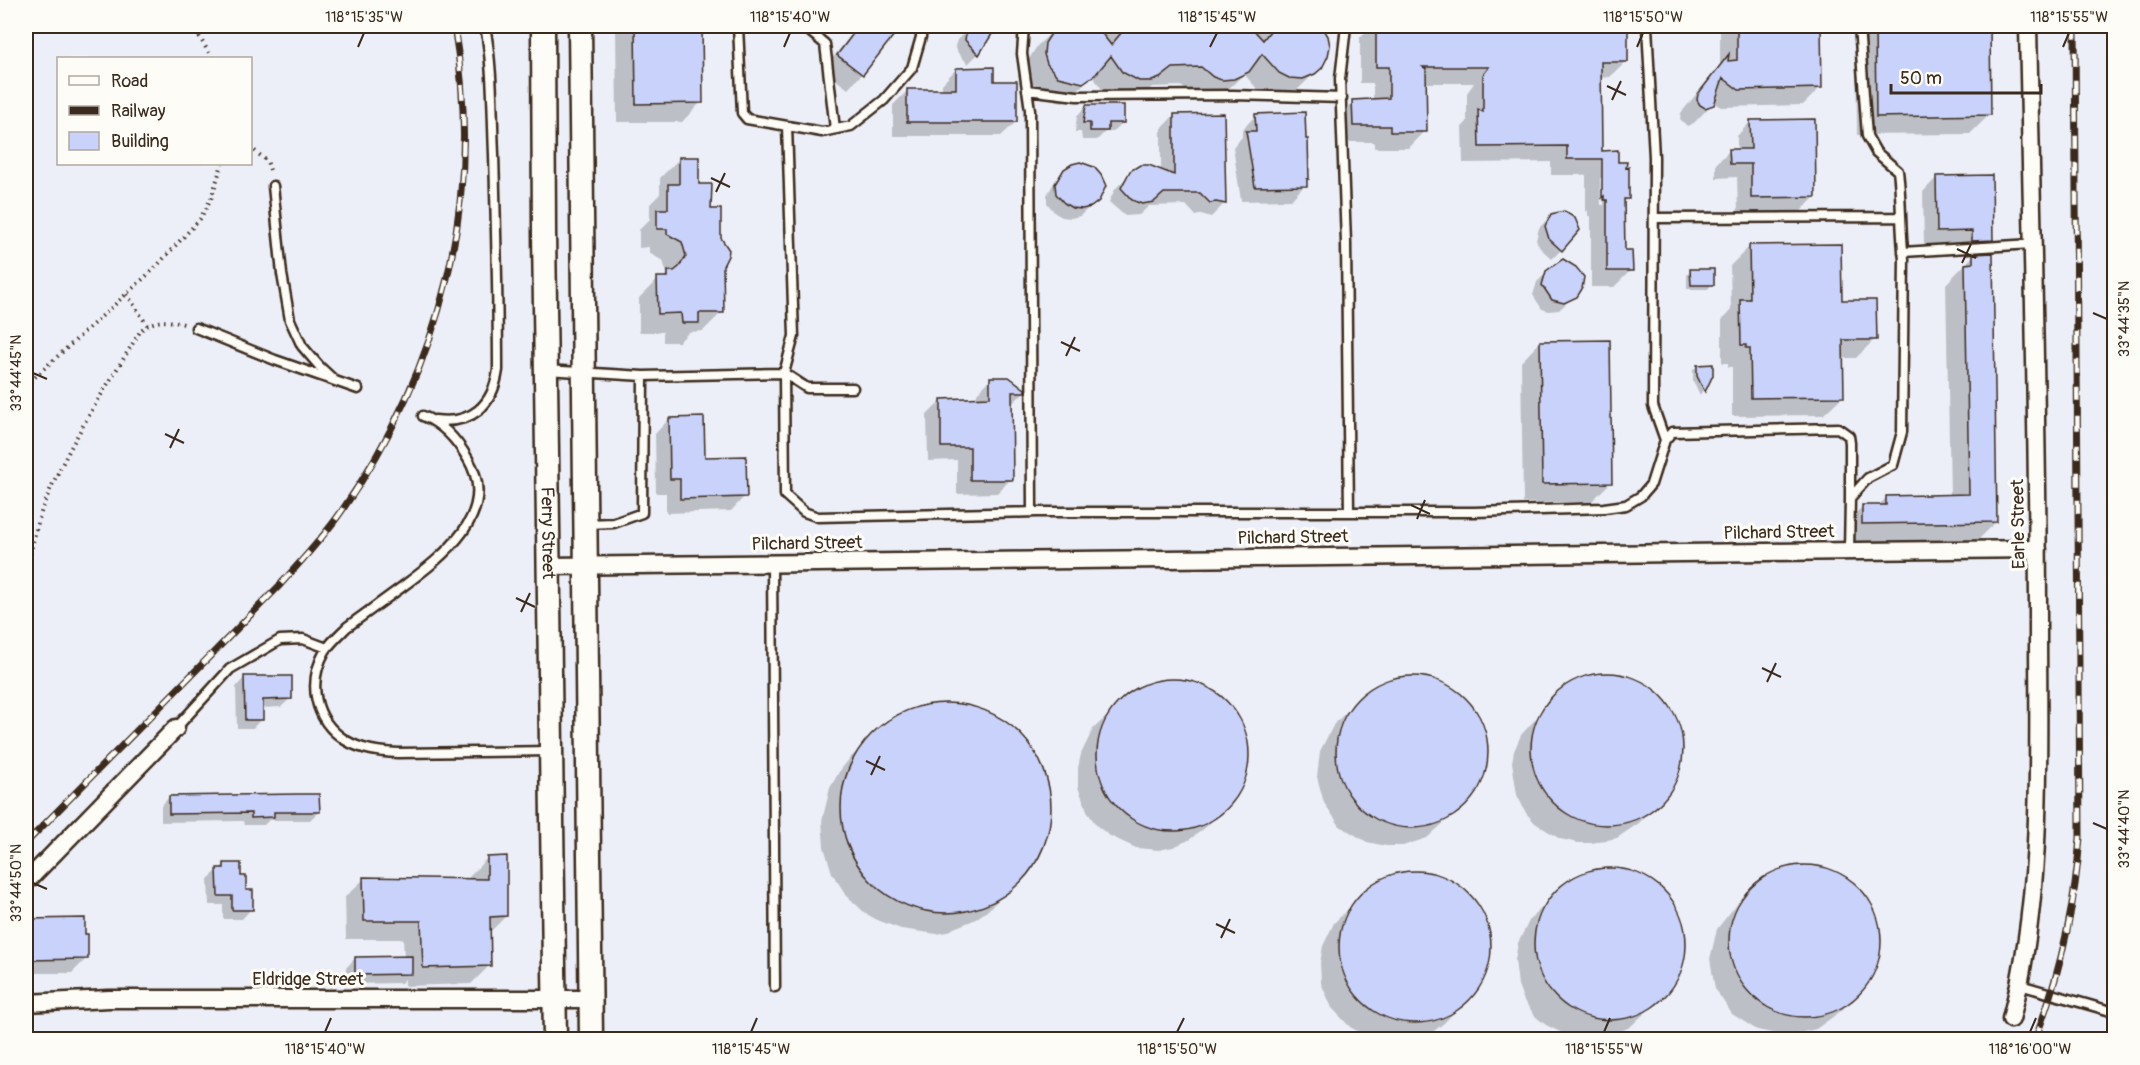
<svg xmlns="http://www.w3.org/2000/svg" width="2140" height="1065" font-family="Pangolin,sans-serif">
<rect width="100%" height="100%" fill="#fdfcf7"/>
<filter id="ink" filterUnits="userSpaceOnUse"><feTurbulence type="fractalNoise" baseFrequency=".0167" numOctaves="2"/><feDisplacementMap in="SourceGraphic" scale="12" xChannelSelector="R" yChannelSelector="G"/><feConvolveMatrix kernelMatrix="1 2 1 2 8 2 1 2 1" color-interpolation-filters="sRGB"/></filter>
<g filter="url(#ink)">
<path fill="#edeff8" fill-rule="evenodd" d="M 26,26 L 2114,26 L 2114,1039 L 26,1039 ZM 58,58 L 250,58 L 250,164 L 58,164 Z"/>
<path fill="#0003" fill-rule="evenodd" d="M 618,26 L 700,26 L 701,102 L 682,122 L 617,122 L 616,28 Z
M 858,26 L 887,26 L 895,32 L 862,74 L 848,89 L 823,70 Z
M 971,26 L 995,26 L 978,54 L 968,64 L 958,53 L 955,46 L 957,40 Z
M 1058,26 L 1109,26 L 1115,27 L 1115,30 L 1129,26 L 1194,26 L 1194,29 L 1203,26 L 1319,26 L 1322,28 L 1321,67 L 1294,93 L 1260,92 L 1244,74 L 1224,93 L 1194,96 L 1181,86 L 1152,87 L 1139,97 L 1119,100 L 1103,91 L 1092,75 L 1075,93 L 1063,102 L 1044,98 L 1034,92 L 1028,83 L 1026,64 L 1037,46 Z
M 1372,26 L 1626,26 L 1627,61 L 1610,77 L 1600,78 L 1601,152 L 1617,164 L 1627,199 L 1623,203 L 1623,252 L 1631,270 L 1614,287 L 1591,287 L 1591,216 L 1588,216 L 1588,210 L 1586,212 L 1586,175 L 1551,175 L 1551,162 L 1463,163 L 1462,127 L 1467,122 L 1467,93 L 1474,83 L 1425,83 L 1425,131 L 1409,148 L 1374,148 L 1374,142 L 1337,142 L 1336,118 L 1353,102 L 1373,100 L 1373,83 L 1360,83 L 1360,37 ZM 1600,178 L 1603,178 L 1604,205 L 1601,205 Z
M 1720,26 L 1820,26 L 1821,87 L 1803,105 L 1721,107 L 1714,102 L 1694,123 L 1687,126 L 1680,119 L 1681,113 L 1720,65 Z
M 1856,26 L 1989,26 L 1989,115 L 1970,134 L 1857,135 Z
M 956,69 L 992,82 L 1016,122 L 1001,136 L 893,136 L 893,105 L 908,90 L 942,91 L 942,84 Z
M 1086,106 L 1122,123 L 1113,132 L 1105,132 L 1097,140 L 1082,140 L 1081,132 L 1075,132 L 1077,116 Z
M 1174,115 L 1222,115 L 1224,204 L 1211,217 L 1201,214 L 1196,216 L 1186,205 L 1149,206 L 1139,215 L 1125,216 L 1109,202 L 1115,189 L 1129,175 L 1161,172 L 1161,129 Z
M 1256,115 L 1305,181 L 1305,185 L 1291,200 L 1241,201 L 1233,147 L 1242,137 L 1242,130 Z
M 1751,121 L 1815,197 L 1801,211 L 1738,212 L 1737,177 L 1716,178 L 1716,164 L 1730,150 L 1737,150 L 1737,136 Z
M 680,158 L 697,185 L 710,210 L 722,265 L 722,312 L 703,331 L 689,332 L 679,342 L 663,342 L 663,332 L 639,332 L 639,298 L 658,279 L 662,279 L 667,274 L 663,261 L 649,253 L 649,247 L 639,248 L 639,230 L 650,219 L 650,204 L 660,194 L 660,178 Z
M 1065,170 L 1097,200 L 1080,216 L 1071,218 L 1062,217 L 1055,213 L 1047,203 L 1047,195 L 1055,181 Z
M 1937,177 L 1991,239 L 1975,255 L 1996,522 L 1977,541 L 1844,543 L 1843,526 L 1862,507 L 1877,507 L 1887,497 L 1950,496 L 1946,284 L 1975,254 L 1959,255 L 1958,245 L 1924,246 L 1923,192 Z
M 1549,218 L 1561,250 L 1552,259 L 1540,248 L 1536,240 L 1539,228 Z
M 1750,246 L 1875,339 L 1856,358 L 1842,358 L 1843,396 L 1823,415 L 1732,416 L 1732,367 L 1728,367 L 1728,363 L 1722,363 L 1722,320 L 1731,310 L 1730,266 Z
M 1691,270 L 1712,284 L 1708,289 L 1687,289 L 1687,275 Z
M 1547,272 L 1572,298 L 1559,310 L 1549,311 L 1542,309 L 1533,295 L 1537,282 Z
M 1540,342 L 1610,483 L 1591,502 L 1523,503 L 1521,362 Z
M 1697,366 L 1712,375 L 1700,395 L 1693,381 L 1693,370 Z
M 991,379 L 1024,392 L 1011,405 L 1011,479 L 997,493 L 957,494 L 957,460 L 928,461 L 927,415 L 941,401 L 977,399 L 977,393 Z
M 669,419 L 703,458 L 745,496 L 731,511 L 666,513 L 666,493 L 656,493 L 655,434 Z
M 1604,674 L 1626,676 L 1635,679 L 1654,691 L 1666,703 L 1673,715 L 1681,739 L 1683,758 L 1681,770 L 1659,803 L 1639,823 L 1617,838 L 1592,843 L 1578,843 L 1560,839 L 1535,823 L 1526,813 L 1517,795 L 1512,762 L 1514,751 L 1521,735 L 1560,692 L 1580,680 Z
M 1421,677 L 1431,679 L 1456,692 L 1475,712 L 1484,733 L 1488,761 L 1486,771 L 1469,800 L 1427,838 L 1403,846 L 1386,846 L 1367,842 L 1340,826 L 1324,803 L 1317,777 L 1320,751 L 1334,724 L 1370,689 L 1381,683 L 1399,678 Z
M 244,678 L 290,699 L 281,707 L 261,708 L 261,719 L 253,728 L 237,728 L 236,687 Z
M 1179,680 L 1192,683 L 1215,694 L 1233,711 L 1243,730 L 1246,742 L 1248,771 L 1244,781 L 1226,807 L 1206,827 L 1189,840 L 1173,847 L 1159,850 L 1136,848 L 1110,836 L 1097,826 L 1088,813 L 1078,787 L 1078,768 L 1081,754 L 1093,729 L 1135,690 L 1162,681 Z
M 954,705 L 968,707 L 994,717 L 1016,732 L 1028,746 L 1037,760 L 1046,783 L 1050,801 L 1044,839 L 1036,858 L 1025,874 L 987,911 L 974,920 L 954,928 L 948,932 L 937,934 L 901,929 L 877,920 L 865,913 L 846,895 L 832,873 L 824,847 L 822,821 L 830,788 L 839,772 L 850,758 L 887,723 L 906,713 L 930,706 Z
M 169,797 L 318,812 L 310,820 L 269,820 L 264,825 L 244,825 L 243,821 L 161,822 L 161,806 Z
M 487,858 L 506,916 L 489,933 L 490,965 L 471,984 L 405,986 L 405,979 L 401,983 L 346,984 L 346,968 L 355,958 L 404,957 L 403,939 L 346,939 L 345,897 L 364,879 L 469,880 L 469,877 Z
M 225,864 L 239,878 L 251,909 L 242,919 L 223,919 L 223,905 L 209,905 L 208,879 Z
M 1812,867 L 1823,869 L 1842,876 L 1865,896 L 1878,924 L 1880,944 L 1876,964 L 1867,983 L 1861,991 L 1841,1011 L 1816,1029 L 1787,1036 L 1757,1030 L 1732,1014 L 1715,989 L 1710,959 L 1717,929 L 1736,905 L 1756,885 L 1782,870 L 1792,868 Z
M 1603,870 L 1630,872 L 1649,880 L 1662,891 L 1673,904 L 1683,922 L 1686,933 L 1681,969 L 1675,980 L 1662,997 L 1630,1027 L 1608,1037 L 1589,1039 L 1566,1035 L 1546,1025 L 1536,1017 L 1524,1001 L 1518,985 L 1515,960 L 1518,943 L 1530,919 L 1572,879 L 1593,871 Z
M 1409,872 L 1433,874 L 1456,885 L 1469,896 L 1489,925 L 1491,936 L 1486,966 L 1475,991 L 1444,1023 L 1434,1031 L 1409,1040 L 1378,1040 L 1366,1036 L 1350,1027 L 1332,1008 L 1321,983 L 1320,963 L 1323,946 L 1334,923 L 1370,887 L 1380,881 Z
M 83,920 L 87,958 L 72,973 L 26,973 L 26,921 Z"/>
<path fill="#c9d2fa" stroke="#3b2a1e" stroke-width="1.5" d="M 635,26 L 702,26 L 703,103 L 636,104 Z
M 859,26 L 901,26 L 863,75 L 837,55 Z
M 967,26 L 997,26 L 979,55 L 965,40 Z
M 1056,26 L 1096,26 L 1111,45 L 1127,26 L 1250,26 L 1263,40 L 1274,26 L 1322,26 L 1328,36 L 1330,46 L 1328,56 L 1322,68 L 1315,74 L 1303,79 L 1289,78 L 1279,73 L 1262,54 L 1249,72 L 1234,79 L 1222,80 L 1213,77 L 1201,67 L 1173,68 L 1160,78 L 1152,81 L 1139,81 L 1122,72 L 1111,56 L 1096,74 L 1083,83 L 1058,77 L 1047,64 L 1044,54 L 1045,43 Z
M 1376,26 L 1628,26 L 1628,62 L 1601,62 L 1602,151 L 1618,150 L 1618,162 L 1627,162 L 1626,168 L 1629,167 L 1629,199 L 1624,199 L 1625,250 L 1632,250 L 1633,271 L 1607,271 L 1607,200 L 1604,200 L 1604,196 L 1602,198 L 1602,159 L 1567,159 L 1567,146 L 1479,147 L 1478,109 L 1483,112 L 1483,75 L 1489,67 L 1423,67 L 1426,69 L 1427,132 L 1390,132 L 1390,126 L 1353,126 L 1352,100 L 1389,98 L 1389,67 L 1376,67 Z
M 1737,26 L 1821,26 L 1822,88 L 1739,90 L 1723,78 L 1714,105 L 1705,108 L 1700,105 L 1697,100 L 1698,94 L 1729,54 L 1728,61 L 1737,60 Z
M 1875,26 L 1990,26 L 1991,115 L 1876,117 Z
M 994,67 L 994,81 L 1017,81 L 1017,122 L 907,122 L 907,89 L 956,89 L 956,68 Z
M 1086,105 L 1124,105 L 1124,123 L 1108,123 L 1108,131 L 1090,131 L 1090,123 L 1083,123 Z
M 1305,112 L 1306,139 L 1308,139 L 1309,179 L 1307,179 L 1307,186 L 1255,187 L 1246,131 L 1256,131 L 1255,114 Z
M 1224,113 L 1226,204 L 1216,202 L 1210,203 L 1200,193 L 1164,193 L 1154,202 L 1142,204 L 1132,200 L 1121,188 L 1130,171 L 1140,165 L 1149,165 L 1174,175 L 1174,114 Z
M 1815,119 L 1816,197 L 1751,198 L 1751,164 L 1730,164 L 1729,149 L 1751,149 L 1750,120 Z
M 679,157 L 699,157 L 699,184 L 712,184 L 711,209 L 721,209 L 721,238 L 729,250 L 728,256 L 723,266 L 724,313 L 699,313 L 699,323 L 682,323 L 681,313 L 658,314 L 657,277 L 668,277 L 668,271 L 674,271 L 679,267 L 686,256 L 682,242 L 667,234 L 667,229 L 657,229 L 657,209 L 668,209 L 668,184 L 679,184 Z
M 1080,162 L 1094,167 L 1101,175 L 1106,186 L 1099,201 L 1091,207 L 1082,209 L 1072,208 L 1064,203 L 1056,194 L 1055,184 L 1064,169 L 1072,164 Z
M 1992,175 L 1993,240 L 1972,241 L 1972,231 L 1937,232 L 1936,176 Z
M 1564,211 L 1575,218 L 1580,230 L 1562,251 L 1549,239 L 1545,226 L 1551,214 Z
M 1841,244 L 1842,300 L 1876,300 L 1877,340 L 1843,340 L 1844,397 L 1751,398 L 1750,348 L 1746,348 L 1746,345 L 1741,345 L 1740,299 L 1750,299 L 1749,245 Z
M 1993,253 L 1997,522 L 1862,524 L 1862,505 L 1886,505 L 1886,496 L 1969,494 L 1965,264 L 1973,263 L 1973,254 Z
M 1563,259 L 1576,267 L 1584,277 L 1582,289 L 1577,297 L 1564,303 L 1552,300 L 1542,285 L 1546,271 Z
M 1690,269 L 1714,269 L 1714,285 L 1691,285 Z
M 1610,340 L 1612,483 L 1542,484 L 1540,341 Z
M 1713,364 L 1713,375 L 1705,392 L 1697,376 L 1697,365 Z
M 990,377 L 1009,377 L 1025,389 L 1025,392 L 1012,392 L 1013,480 L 970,480 L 970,447 L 941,447 L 941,399 L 990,397 Z
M 704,417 L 705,457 L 746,456 L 747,497 L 680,499 L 680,479 L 670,479 L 669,418 Z
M1531 749a76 76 0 1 1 152 0a76 76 0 1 1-152 0Z
M1336 752a76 76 0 1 1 152 0a76 76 0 1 1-152 0Z
M 244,676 L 292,676 L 292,699 L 263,700 L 263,720 L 245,720 Z
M1097 755a76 76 0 1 1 152 0a76 76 0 1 1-152 0Z
M841 808a105 105 0 1 1 210 0a105 105 0 1 1-210 0Z
M 297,794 L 319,794 L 320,812 L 274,812 L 274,817 L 251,818 L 251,813 L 169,814 L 169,796 Z
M 507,856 L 507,916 L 490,917 L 491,966 L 423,968 L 421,921 L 364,921 L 363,877 L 487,879 L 487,857 Z
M 224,863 L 241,863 L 241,876 L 246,876 L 246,890 L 253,890 L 253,910 L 232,910 L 232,896 L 218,896 L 217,868 L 224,868 Z
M1729 941a76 76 0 1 1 152 0a76 76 0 1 1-152 0Z
M1534 944a76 76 0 1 1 152 0a76 76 0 1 1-152 0Z
M1339 947a76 76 0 1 1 152 0a76 76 0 1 1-152 0Z
M 85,918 L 85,934 L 88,934 L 88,959 L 26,960 L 26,919 Z
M 412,956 L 412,974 L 355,975 L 355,957 Z"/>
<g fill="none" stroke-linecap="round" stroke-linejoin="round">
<g stroke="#3b2a1e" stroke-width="13">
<path id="service" d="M 738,26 L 742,113 L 747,119 L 822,132 L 851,126 L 884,100 L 912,68 L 921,37 L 922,26
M 803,26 L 825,44 L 835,129
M 1024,26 L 1022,54 L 1030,110 L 1032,512
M 1346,26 L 1340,79 L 1346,243 L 1349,512
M 1647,26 L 1654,157 L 1653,406 L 1665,440
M 1027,90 L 1077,96 L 1233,95 L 1342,98
M 273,186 L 282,274 L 290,320 L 302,346 L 320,367 L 334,380
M 1654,218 L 1901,217
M 1903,252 L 2032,244
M 196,328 L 275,360 L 358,389
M 546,370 L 643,376 L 784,373 L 794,336 L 787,126
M 784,373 L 785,495 L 804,512 L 818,517 L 1037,512 L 1474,512 L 1604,508 L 1626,505 L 1641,496 L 1651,484 L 1665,440 L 1672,432 L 1838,428 L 1849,436 L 1850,443 L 1850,498
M 784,373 L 807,388 L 853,388
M 423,416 C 443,424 457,440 468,459 C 501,514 441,558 402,587 C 384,600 365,614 347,627 C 339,635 331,642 325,651 C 307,683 314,720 345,740 C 361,750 380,752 398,753 L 550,751
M 435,420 C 471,425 493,406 498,370 C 498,298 496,226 494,154 C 492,111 493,68 485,26
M 586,524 L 614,523 L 642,513 L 643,376
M 1849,551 L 1850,498 L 1868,478 L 1893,465 L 1902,432 L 1904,259 C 1900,230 1902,201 1898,171 L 1876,152 L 1867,136 L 1859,26
M 772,563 L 775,987
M 176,728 L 230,669 L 280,640 L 303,639 L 327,648
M 2020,985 L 2114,1012
M 2111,1040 L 2114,1029"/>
</g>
<g stroke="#3b2a1e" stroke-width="21">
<path id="minor" d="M 549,566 L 2038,549
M 26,882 L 176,728
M 26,1003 L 109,999 L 590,999
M 2011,1019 C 2044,892 2038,757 2038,626 C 2038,426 2032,226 2028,26"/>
</g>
<g stroke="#3b2a1e" stroke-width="27">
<g id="secondary">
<path id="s1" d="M 543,26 L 544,232 L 555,1040"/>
<path d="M 580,26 L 591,1040"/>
</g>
</g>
<path stroke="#3b2a1e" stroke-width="4" stroke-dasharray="1.5 4.5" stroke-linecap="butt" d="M 193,26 L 212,58
M 250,147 L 267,161 L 271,173
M 127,294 L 147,325
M 26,385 L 154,269 L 200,219 L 211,199 L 222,164
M 26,571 C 32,549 36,525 44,504 C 69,443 107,386 141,330 C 154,319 168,320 184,324"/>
<use href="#service" stroke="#fdfcf7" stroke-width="8"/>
<use href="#minor" stroke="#fdfcf7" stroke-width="16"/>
<use href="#secondary" stroke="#fdfcf7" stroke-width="22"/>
<g stroke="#3b2a1e" stroke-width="7">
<path id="rail" d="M 26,843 L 280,585 C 301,561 323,538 341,512 C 442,367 484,200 454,26
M 2035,1040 C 2060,974 2075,908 2080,837 L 2075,26"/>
</g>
<use href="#rail" stroke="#fdfcf7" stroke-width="4.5" stroke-dasharray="14" stroke-linecap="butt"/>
</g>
</g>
<path fill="none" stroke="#3b2a1e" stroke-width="2" d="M 358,47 L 364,33M 784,47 L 790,33M 1210,47 L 1217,33M 1637,47 L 1643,33M 2063,47 L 2069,33M 1607,86 L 1626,95M 1612,100 L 1621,81M 711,178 L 730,187M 716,192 L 725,173M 1957,249 L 1976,258M 1962,263 L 1971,244M 2093,313 L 2107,319M 1061,342 L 1080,351M 1066,356 L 1075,337M 33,373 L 47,379M 165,434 L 184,443M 170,448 L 179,429M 1411,505 L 1430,514M 1417,519 L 1425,500M 516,598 L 535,607M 521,612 L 530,593M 1762,668 L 1781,677M 1767,682 L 1776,663M 866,761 L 885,770M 871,775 L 880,756M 2093,823 L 2107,829M 33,883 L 47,889M 1216,924 L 1235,933M 1221,938 L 1230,919M 325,1032 L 331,1018M 751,1032 L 757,1018M 1177,1032 L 1184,1018M 1604,1032 L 1610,1018M 2030,1032 L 2036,1018"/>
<g text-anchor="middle" stroke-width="6" stroke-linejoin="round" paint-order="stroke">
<g font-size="18" fill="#3b2a1e" stroke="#fdfcf7">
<text transform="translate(2018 524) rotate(-91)" y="6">Earle Street</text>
<text transform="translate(1779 532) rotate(-1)" y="6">Pilchard Street</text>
<text dy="6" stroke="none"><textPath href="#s1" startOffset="507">Ferry Street</textPath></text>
<text transform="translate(1293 537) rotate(-1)" y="6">Pilchard Street</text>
<text transform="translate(807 543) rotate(-1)" y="6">Pilchard Street</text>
<text x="308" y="985">Eldridge Street</text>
</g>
</g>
<rect width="2140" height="1065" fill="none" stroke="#fdfcf7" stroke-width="66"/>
<rect x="57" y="57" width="195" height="108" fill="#fdfcf7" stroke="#afa8a0" stroke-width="1.5"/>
<rect x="69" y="76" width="30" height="9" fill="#fdfcf7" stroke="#afa8a0" stroke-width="1.5"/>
<text x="111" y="87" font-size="18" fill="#3b2a1e">Road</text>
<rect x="69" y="106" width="30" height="9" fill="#3b2a1e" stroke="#afa8a0" stroke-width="1.5"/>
<text x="111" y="117" font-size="18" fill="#3b2a1e">Railway</text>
<rect x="69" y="132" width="30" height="18" fill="#c9d2fa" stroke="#afa8a0" stroke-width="1.5"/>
<text x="111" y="147" font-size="18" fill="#3b2a1e">Building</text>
<path d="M1891 84v9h150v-9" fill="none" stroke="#3b2a1e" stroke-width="3"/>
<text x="1900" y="84" font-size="18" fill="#3b2a1e" stroke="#fdfcf7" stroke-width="4.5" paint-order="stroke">50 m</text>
<rect x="33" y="33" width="2074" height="999" fill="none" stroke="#3b2a1e" stroke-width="2"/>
<g font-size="15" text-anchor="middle" fill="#3b2a1e">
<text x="364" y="22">118°15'35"W</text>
<text x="790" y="22">118°15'40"W</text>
<text x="1217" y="22">118°15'45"W</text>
<text x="1643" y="22">118°15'50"W</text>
<text x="2069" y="22">118°15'55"W</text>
<text transform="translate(2124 319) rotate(-90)" y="5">33°44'35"N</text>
<text transform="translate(16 373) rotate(-90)" y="5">33°44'45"N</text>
<text transform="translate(2124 829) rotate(-90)" y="5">33°44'40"N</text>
<text transform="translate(16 883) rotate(-90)" y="5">33°44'50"N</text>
<text x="325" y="1054">118°15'40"W</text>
<text x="751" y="1054">118°15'45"W</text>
<text x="1177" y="1054">118°15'50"W</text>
<text x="1604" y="1054">118°15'55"W</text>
<text x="2030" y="1054">118°16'00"W</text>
</g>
</svg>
